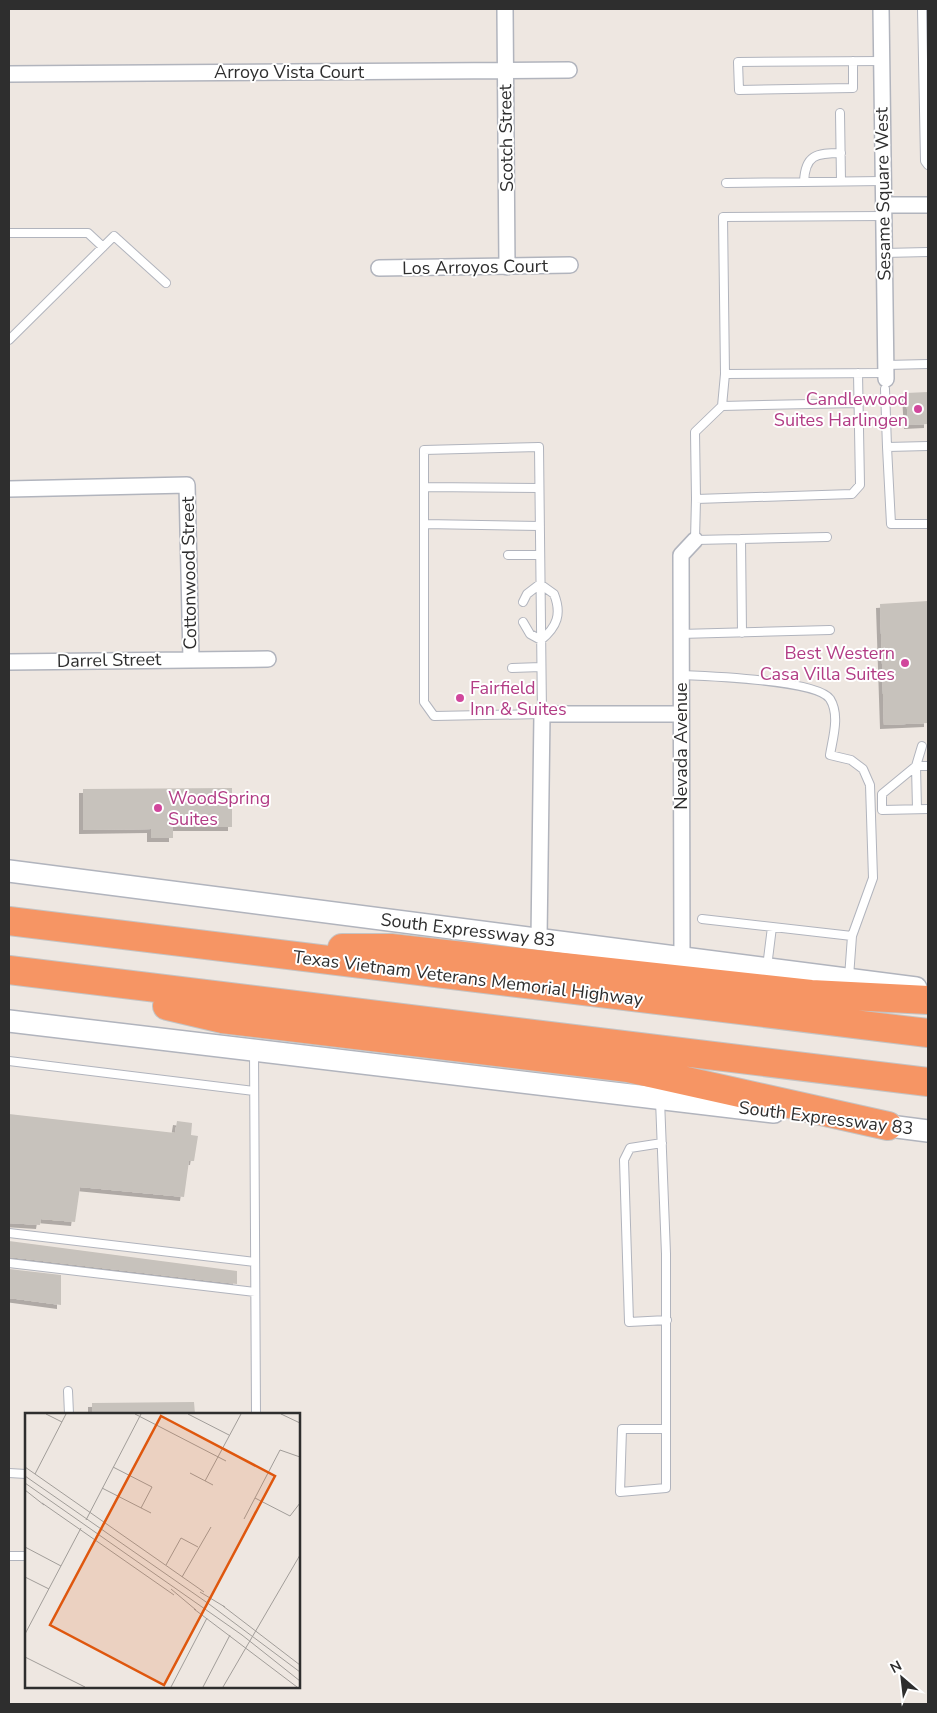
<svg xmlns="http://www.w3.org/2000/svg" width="937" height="1713" font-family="'Nunito Sans',sans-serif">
<defs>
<filter id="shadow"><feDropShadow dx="-4" dy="4" stdDeviation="0" flood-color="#0004"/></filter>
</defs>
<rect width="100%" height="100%" fill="#eee7e1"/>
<path fill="#c7c2bc" filter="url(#shadow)" d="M 928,392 L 928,424 L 908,425 L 906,393 Z
M 928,601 L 928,723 L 884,725 L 880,604 Z
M 232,788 L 232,827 L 173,827 L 173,838 L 151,838 L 151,829 L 83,830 L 83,789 Z
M 9,1114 L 175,1133 L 177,1121 L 192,1123 L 191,1135 L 198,1136 L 194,1161 L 189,1161 L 184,1197 L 80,1187 L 75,1222 L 41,1219 L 40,1225 L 9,1223 Z
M 9,1241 L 237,1271 L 237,1284 L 9,1257 Z
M 9,1269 L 61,1275 L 61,1305 L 9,1298 Z
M 194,1402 L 195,1414 L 92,1414 L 92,1403 Z"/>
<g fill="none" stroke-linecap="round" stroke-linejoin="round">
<g stroke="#b1b4bd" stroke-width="10">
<path id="lane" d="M 922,9 L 925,161 L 928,165
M 853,61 L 853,88 L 739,90 L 738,62 L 882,61
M 840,113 L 841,181
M 804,182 C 805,155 816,153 841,153
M 726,183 L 883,181
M 884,216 L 723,217 L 725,374 L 886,373
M 9,233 L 88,233 L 103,247
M 884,253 L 928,252
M 9,340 L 114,236 L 166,283
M 886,365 L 928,364
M 725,374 L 722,406 L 695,432 L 696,499 L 852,494 L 860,485 L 858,373
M 885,389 L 887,447
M 722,406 L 858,403
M 928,446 L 887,447 L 891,524 L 928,524
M 424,487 L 539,488
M 696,499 L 695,540 L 741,539
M 424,524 L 424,450 L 539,447 L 542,714 L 434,716 L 424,702 L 424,524 L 540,526
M 508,555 L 539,555
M 523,602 L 527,594 L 540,584 L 554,594 C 562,614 557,627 541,640 L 530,634 L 523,622
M 742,633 L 741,539 L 827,537
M 680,634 L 830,630
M 512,668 L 541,667
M 680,675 C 706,676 817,680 830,699 C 840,715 833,737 830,755 L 851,760 L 863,769 L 870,785 L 873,878 L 852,936
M 928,766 L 916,766 L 882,794 L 882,810 L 928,809
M 917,809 L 916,766 L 922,746
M 702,919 L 852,936 L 849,977
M 767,967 L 772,927
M 254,1051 L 256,1414
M 9,1061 L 254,1091
M 660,1100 L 666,1254 L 666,1488 L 620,1492 L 622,1429 L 666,1429
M 662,1143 L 630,1148 L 624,1160 L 629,1322 L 667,1320
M 9,1233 L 255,1262
M 9,1263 L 255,1292
M 68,1391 L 69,1414
M 9,1473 L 26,1474
M 9,1556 L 26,1556"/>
</g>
<g stroke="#b1b4bd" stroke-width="18">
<path id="street" d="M 505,9 L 507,267
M 881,9 L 886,379
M 9,74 L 569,70
M 884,205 L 928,205
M 379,268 L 570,265
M 9,489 L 187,485 L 191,659
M 9,662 L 268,659
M 539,939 L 542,714 L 680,714
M 682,958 L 681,555 L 695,540"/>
</g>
<g stroke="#b1b4bd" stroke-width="24">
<path id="secondary" d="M 9,871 L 916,988
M 9,1021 L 774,1112
M 874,1124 L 928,1131"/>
</g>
<g stroke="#c4c4c4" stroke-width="30">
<path id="highway" d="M 9,921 L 928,1033
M 342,948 L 391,948 L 811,994 L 928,1000
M 9,970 L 928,1082
M 167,1006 L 222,1019 L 628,1068 L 888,1126"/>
</g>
<use href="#lane" stroke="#fff" stroke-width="8"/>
<use href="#street" stroke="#fff" stroke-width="15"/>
<use href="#secondary" stroke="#fff" stroke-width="21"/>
<use href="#highway" stroke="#f69564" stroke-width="28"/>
</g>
<g fill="#d1479c" stroke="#fff" stroke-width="2">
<circle cx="918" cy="409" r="5"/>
<circle cx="905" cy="663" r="5"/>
<circle cx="460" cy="698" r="5"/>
<circle cx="158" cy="808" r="5"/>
</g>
<g text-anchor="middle" stroke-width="4" stroke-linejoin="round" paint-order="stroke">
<g font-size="18" fill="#2e2e2e" stroke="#fff">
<text x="289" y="78">Arroyo Vista Court</text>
<text transform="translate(506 138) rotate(-91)" y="6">Scotch Street</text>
<text transform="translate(883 194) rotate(-91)" y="6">Sesame Square West</text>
<text transform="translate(475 267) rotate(-1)" y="6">Los Arroyos Court</text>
<text transform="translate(189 573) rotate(-91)" y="6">Cottonwood Street</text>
<text transform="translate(109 660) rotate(-1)" y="6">Darrel Street</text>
<text transform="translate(681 746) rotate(-90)" y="6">Nevada Avenue</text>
<text transform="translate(468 930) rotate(7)" y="6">South Expressway 83</text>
<text transform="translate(468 978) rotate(7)" y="6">Texas Vietnam Veterans Memorial Highway</text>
<text transform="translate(826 1118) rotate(7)" y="6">South Expressway 83</text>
</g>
<g font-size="18" fill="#b23c85" stroke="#fff" text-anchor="end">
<text x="908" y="405">Candlewood<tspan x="908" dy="21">Suites Harlingen</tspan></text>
<text x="895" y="659">Best Western<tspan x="895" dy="21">Casa Villa Suites</tspan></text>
<text x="470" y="694" text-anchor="start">Fairfield<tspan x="470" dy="21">Inn &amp; Suites</tspan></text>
<text x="168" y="804" text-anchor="start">WoodSpring<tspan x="168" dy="21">Suites</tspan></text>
</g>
</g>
<g transform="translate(25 1413)">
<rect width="275" height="275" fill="#eee7e1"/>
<path fill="none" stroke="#a19d99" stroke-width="1" d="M 21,1 L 37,9M 110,1 L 201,48M 163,1 L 204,22M 256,1 L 275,10M 0,54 L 179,179M 88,54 L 127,74 L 116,95M 165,60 L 188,72M 10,61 L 41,1M 0,63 L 184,191 L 275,259M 180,68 L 216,1M 0,70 L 217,222 L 275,268M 77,75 L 126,100M 0,77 L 19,92M 230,85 L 265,103 L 275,90M 17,90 L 149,182M 219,106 L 255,37 L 275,44M 61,107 L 116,1M 0,134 L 36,153M 141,152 L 156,125 L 173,134M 0,164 L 24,176M 157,164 L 186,114M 146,176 L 171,197M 175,179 L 200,194M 198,193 L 275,252M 169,196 L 272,274M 0,221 L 56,115M 0,244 L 60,274M 146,274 L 182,205M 178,274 L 205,222M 198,274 L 275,142"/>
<path fill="#df570e" fill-opacity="0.15" stroke="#df570e" stroke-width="2.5" d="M 136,3 L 250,63 L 139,272 L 25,212 Z"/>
<rect width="275" height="275" fill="none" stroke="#2e2e2e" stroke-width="2.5"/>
</g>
<rect width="937" height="1713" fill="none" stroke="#2e2e2e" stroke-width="20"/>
<g transform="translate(902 1678) rotate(332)" stroke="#ffffff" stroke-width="4" paint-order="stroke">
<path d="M0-4L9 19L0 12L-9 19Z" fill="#2e2e2e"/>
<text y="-8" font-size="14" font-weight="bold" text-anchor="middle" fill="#2e2e2e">N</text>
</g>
</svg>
